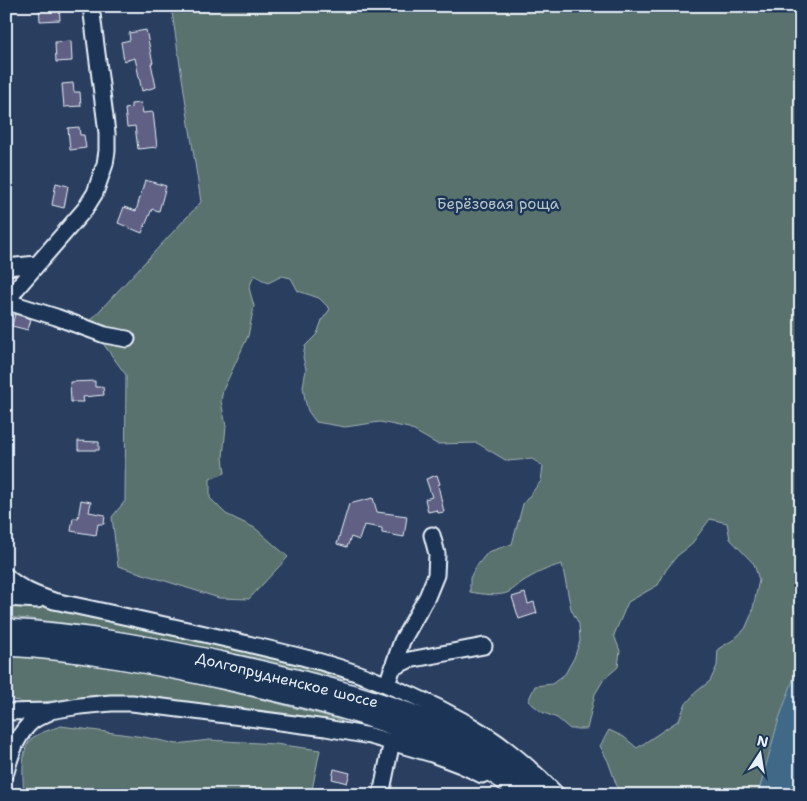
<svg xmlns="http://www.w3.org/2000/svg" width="807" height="801" font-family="'Shantell Sans',sans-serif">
<rect width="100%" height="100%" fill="#2a3e60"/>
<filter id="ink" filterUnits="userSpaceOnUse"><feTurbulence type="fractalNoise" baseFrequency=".02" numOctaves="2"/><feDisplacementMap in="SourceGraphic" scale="10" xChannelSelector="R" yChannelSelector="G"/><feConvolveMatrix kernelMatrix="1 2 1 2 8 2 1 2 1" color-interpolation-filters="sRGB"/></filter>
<g filter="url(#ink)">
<path fill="#5a726e" stroke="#a1b2b3" d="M 171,6 L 801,6 L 801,658 L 779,719 L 758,795 L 620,795 L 608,761 L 600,746 L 609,730 L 624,737 L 637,748 L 679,720 L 685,705 L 696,692 L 710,681 L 717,666 L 718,649 L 733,640 L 745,629 L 752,613 L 759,580 L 754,564 L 730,539 L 727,523 L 710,519 L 690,546 L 677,556 L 666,570 L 658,585 L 628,602 L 614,635 L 620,651 L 618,667 L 604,679 L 595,694 L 587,729 L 570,729 L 557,718 L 542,712 L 528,701 L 535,686 L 552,684 L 565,674 L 574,658 L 580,641 L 579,624 L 571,609 L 562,564 C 547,568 535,574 522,582 C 518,585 514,589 509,592 C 500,597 481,594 470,592 L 470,578 L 475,568 L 488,552 L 512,544 L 523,504 L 541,481 L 543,466 L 532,459 L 507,461 L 477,443 L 437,444 L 409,428 L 380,422 L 345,427 L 316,422 L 308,411 L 305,400 L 303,387 L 306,369 L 303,357 L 305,346 L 317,334 L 322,320 L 330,309 L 319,298 L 298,291 L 291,278 L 282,276 L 268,283 L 254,275 L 249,288 L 254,306 L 248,336 L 223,390 L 221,401 L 226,426 L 223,457 L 225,473 L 210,479 L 210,498 L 226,514 L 255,528 L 288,557 L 249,599 L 219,598 L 118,566 L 112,517 L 125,501 L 126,375 L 88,323 L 201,202 Z
M 26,601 L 275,656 L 345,676 L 344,680 L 266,660 L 136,634 L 88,626 L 30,619 L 6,617 L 6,606 Z
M 8,656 C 121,663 231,691 341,720 L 341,723 L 228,707 L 124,695 L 100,695 L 20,705 L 20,701 L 13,700 L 11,697 Z
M 61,726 L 144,737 L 177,744 L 209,740 L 275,744 L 320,750 L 311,795 L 24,795 C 23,780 20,751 31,739 C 38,733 52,729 61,726 Z"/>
<path fill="#3f6787" stroke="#839eb4" d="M 801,658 L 801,795 L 758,795 L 779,719 Z"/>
<path fill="#5f6084" stroke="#e8f1f8" d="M 39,6 L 59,6 L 60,20 L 40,21 Z
M 146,30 L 153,63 L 151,63 L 156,87 L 142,91 L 135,58 L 124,61 L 121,42 L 130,40 L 129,33 Z
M 71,41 L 72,61 L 56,62 L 55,42 Z
M 73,83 L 74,92 L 80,92 L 81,106 L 64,107 L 62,84 Z
M 141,103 L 143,113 L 153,112 L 157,147 L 138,149 L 135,126 L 127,127 L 125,109 L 131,108 L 131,104 Z
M 79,127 L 80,135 L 84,135 L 86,148 L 70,150 L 68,128 Z
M 145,180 L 166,186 L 159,211 L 152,209 L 142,233 L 118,223 L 124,207 L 136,211 Z
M 56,183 L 68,186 L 64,208 L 52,205 Z
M 15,314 L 31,319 L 28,330 L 12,326 Z
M 95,381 L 95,387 L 103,387 L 104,395 L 83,397 L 84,402 L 71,402 L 70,382 Z
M 78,441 L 99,442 L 99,450 L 78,450 Z
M 437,475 L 440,484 L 438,485 L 444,512 L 438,513 L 437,510 L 428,512 L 425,499 L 432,497 L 426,479 Z
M 373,498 L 377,512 L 407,516 L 404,537 L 382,533 L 382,528 L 364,525 L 359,540 L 351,537 L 347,547 L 337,544 L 349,504 Z
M 81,500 L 91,502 L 89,512 L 105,515 L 104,524 L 98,524 L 96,535 L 71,531 L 73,518 L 78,518 Z
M 525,593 L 528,604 L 534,602 L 537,613 L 519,619 L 512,597 Z
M 334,769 L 350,773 L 347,783 L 332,779 Z"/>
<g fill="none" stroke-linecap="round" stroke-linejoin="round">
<g stroke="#e8f1f8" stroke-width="19">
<path id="minor" d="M 6,267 L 37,264
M 8,302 L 56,317 L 105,335 L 127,339
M 6,305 L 16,289 L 85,209 L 95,193 L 105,164 L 107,151 L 107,133 L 91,6
M 6,576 C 20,589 36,595 54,601 C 114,614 175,627 235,641 C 286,653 339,664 387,685 C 421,698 455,715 485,734 C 511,751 535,772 557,795
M 6,598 L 38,600
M 392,668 L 409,660 L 484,646
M 387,684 L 402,641 L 427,597 L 436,575 L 437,554 L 432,535
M 6,712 L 50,711 L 80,706 L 111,703 L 132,703 L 326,728 L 370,736 L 432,754 L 461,765 L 482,775
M 6,772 C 11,753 18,732 34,720 C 39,717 44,715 48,713
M 381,795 L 392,741"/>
</g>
<g stroke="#e8f1f8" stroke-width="22">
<path id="major" d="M 6,629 C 80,633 154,647 227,663 C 277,674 328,686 377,702 C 398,709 420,716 440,726 C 448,730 456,735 464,739 C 492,755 520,773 544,795
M 6,646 C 80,650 154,664 227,680 C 297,696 367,712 433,741 C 463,754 492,771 518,790"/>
</g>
<use href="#minor" stroke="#1d3557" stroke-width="15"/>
<use href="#major" stroke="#1d3557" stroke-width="19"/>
</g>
</g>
<g text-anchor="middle" stroke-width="5" stroke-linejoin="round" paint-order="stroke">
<g font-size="15" fill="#b6c5c8" stroke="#1d3557">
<text x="498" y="209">Берёзовая роща</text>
</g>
<g font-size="15" fill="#e8f1f8" stroke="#1d3557">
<text transform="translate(287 680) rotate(14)" y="5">Долгопрудненское шоссе</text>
</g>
</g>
<rect width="807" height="801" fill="none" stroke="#1d3557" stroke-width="25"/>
<rect x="12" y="12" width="782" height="776" fill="none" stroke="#e8f1f8" stroke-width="2" filter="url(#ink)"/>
<g transform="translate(760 754) rotate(12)" stroke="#1d3557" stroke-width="4" paint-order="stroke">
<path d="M0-4L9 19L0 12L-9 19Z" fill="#e8f1f8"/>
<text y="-8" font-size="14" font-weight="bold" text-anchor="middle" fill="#e8f1f8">N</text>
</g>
</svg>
